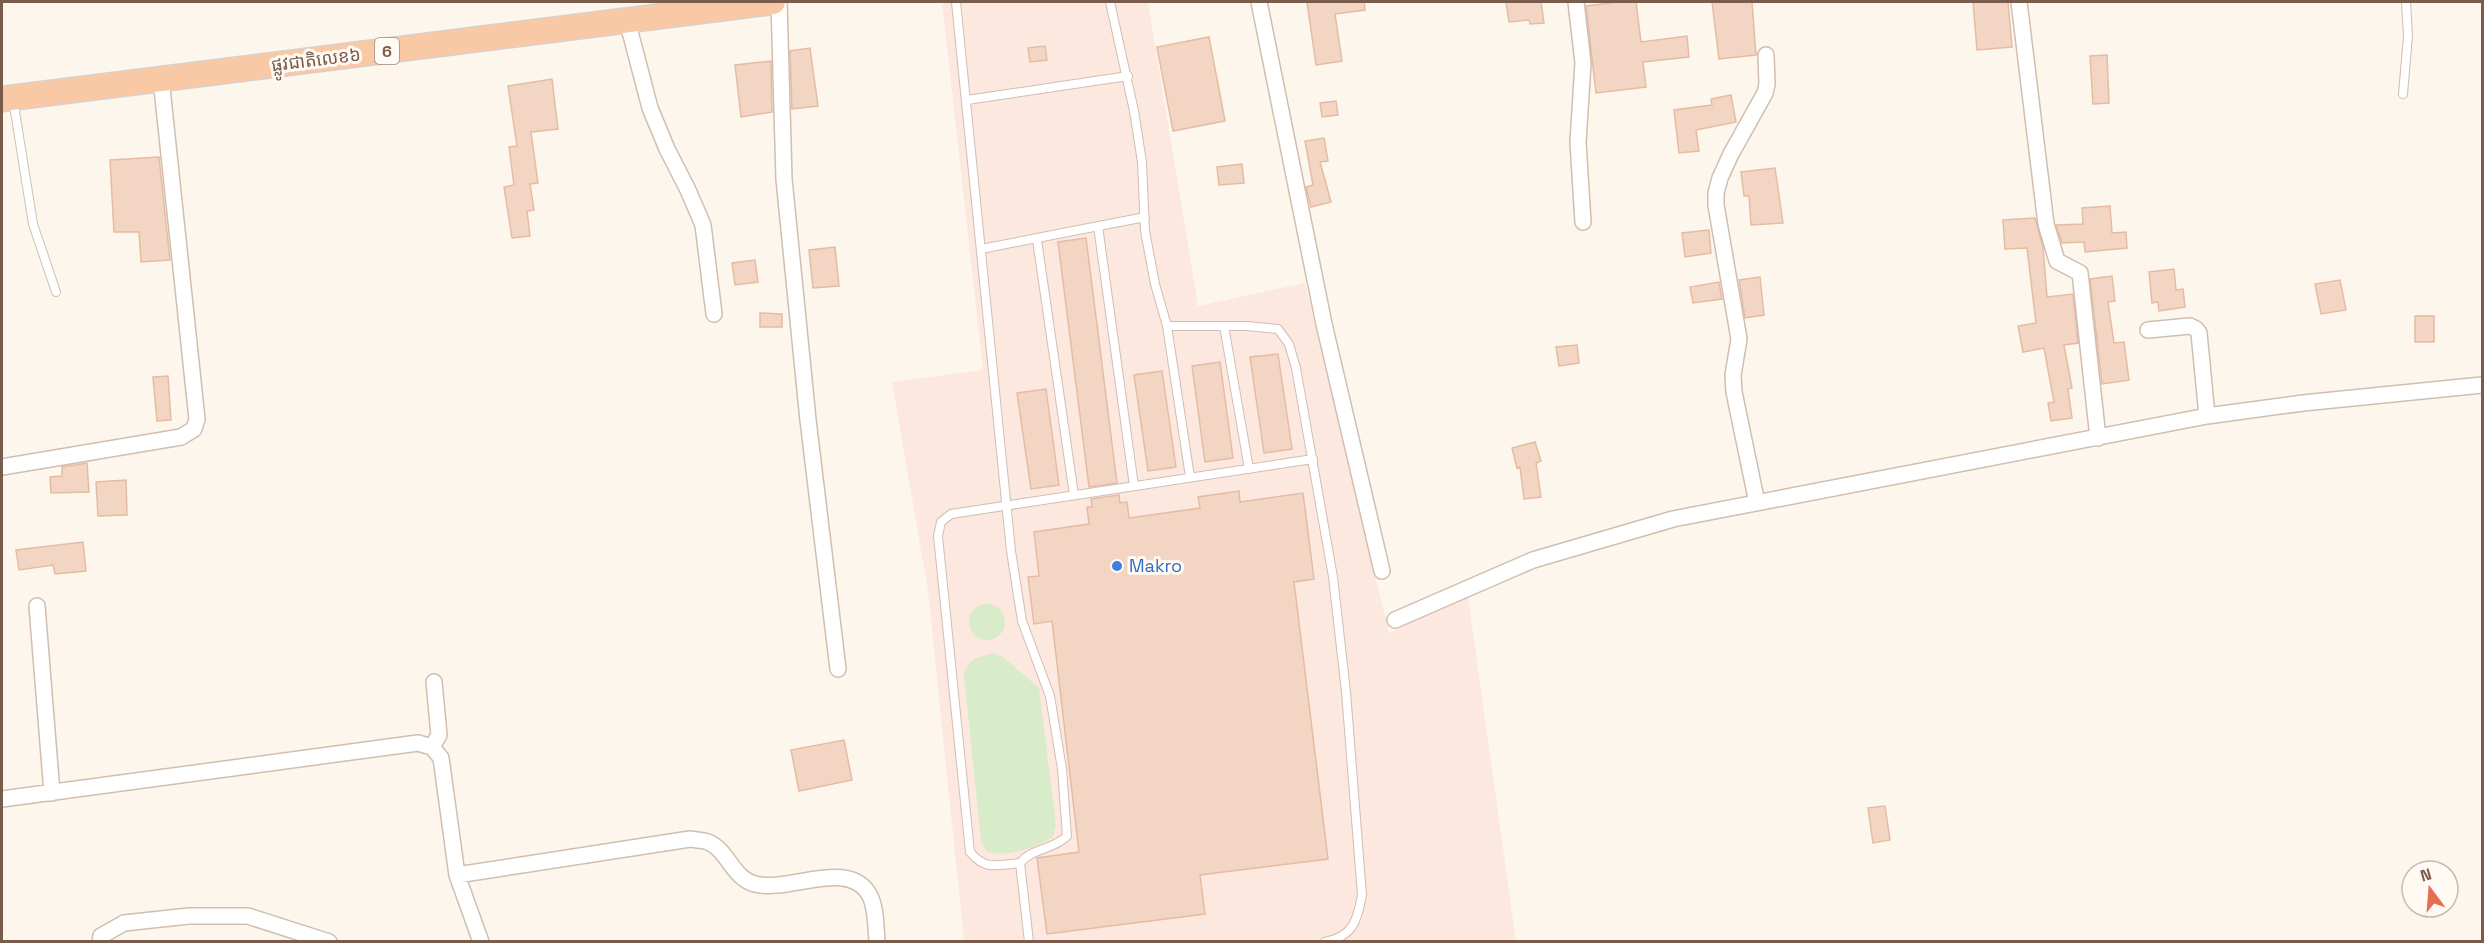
<svg xmlns="http://www.w3.org/2000/svg" width="2484" height="943" font-family="'Space Grotesk','Noto Sans Khmer',sans-serif">
<rect width="100%" height="100%" fill="#fdf6ec"/>
<path fill="#fde8e0" d="M 942,2 L 1148,2 L 1198,306 L 1305,283 L 1389,633 L 1468,597 L 1516,941 L 964,941 L 928,591 L 892,382 L 983,370 Z"/>
<path fill="#d8ecc9" d="M969 622a18 18 0 1 1 36 0a18 18 0 1 1-36 0Z
M 993,653 L 1003,657 L 1039,688 L 1056,825 L 1053,837 C 1034,847 1007,859 986,851 L 981,841 L 964,675 C 967,659 979,657 993,653 Z"/>
<path fill="#f3d5c3" stroke="#e6bba3" stroke-width="1.5" d="M 1307,2 L 1364,2 L 1365,10 L 1335,14 L 1342,61 L 1316,65 Z
M 1506,2 L 1541,2 L 1544,23 L 1530,24 L 1529,20 L 1509,22 Z
M 1619,2 L 1636,2 L 1641,42 L 1687,36 L 1689,57 L 1643,62 L 1646,87 L 1596,93 L 1586,6 Z
M 1712,2 L 1752,2 L 1756,55 L 1719,59 Z
M 1973,2 L 2008,2 L 2012,47 L 1977,50 Z
M 1209,37 L 1225,121 L 1173,131 L 1157,47 Z
M 1045,46 L 1047,60 L 1030,62 L 1028,48 Z
M 810,48 L 818,106 L 792,109 L 790,51 Z
M 2107,55 L 2109,103 L 2093,104 L 2090,56 Z
M 771,61 L 772,112 L 741,117 L 735,65 Z
M 552,79 L 558,129 L 531,132 L 538,183 L 530,184 L 534,210 L 527,211 L 530,236 L 512,238 L 504,187 L 514,185 L 509,147 L 517,146 L 508,86 Z
M 1731,95 L 1736,122 L 1696,130 L 1699,151 L 1679,153 L 1674,110 L 1712,105 L 1711,99 Z
M 1336,101 L 1338,115 L 1322,117 L 1320,103 Z
M 1324,138 L 1328,161 L 1320,162 L 1331,202 L 1311,207 L 1306,187 L 1313,185 L 1305,141 Z
M 159,157 L 170,260 L 141,262 L 139,232 L 114,232 L 110,160 Z
M 1242,164 L 1244,183 L 1219,185 L 1217,167 Z
M 1775,168 L 1783,223 L 1751,225 L 1749,196 L 1744,196 L 1741,172 Z
M 2110,206 L 2112,233 L 2126,232 L 2127,248 L 2085,252 L 2084,242 L 2062,243 L 2056,225 L 2083,224 L 2082,208 Z
M 2035,218 L 2043,247 L 2047,297 L 2073,294 L 2078,343 L 2064,345 L 2072,388 L 2068,389 L 2072,418 L 2051,421 L 2048,403 L 2054,402 L 2044,348 L 2023,352 L 2018,326 L 2036,323 L 2027,248 L 2005,249 L 2003,220 Z
M 1709,230 L 1711,253 L 1685,257 L 1682,233 Z
M 1086,238 L 1117,483 L 1089,487 L 1058,242 Z
M 835,247 L 839,286 L 813,288 L 809,250 Z
M 755,260 L 758,282 L 735,285 L 732,263 Z
M 2174,269 L 2176,290 L 2183,289 L 2185,307 L 2159,311 L 2158,302 L 2152,303 L 2149,272 Z
M 2112,276 L 2115,301 L 2108,302 L 2114,343 L 2124,342 L 2129,380 L 2102,384 L 2090,279 Z
M 1760,277 L 1764,315 L 1745,318 L 1739,280 Z
M 2340,280 L 2346,310 L 2321,314 L 2315,284 Z
M 1719,282 L 1722,299 L 1693,303 L 1690,287 Z
M 760,313 L 782,314 L 782,327 L 760,327 Z
M 2415,316 L 2434,316 L 2434,342 L 2415,342 Z
M 1577,345 L 1579,363 L 1559,366 L 1556,347 Z
M 1278,354 L 1292,449 L 1264,453 L 1250,357 Z
M 1220,362 L 1233,458 L 1205,462 L 1192,366 Z
M 1162,371 L 1176,467 L 1148,471 L 1134,375 Z
M 168,376 L 171,420 L 157,421 L 153,377 Z
M 1046,389 L 1059,485 L 1031,489 L 1017,393 Z
M 1535,442 L 1541,461 L 1536,463 L 1541,497 L 1524,499 L 1520,467 L 1517,468 L 1512,448 Z
M 87,463 L 89,492 L 51,493 L 50,477 L 62,476 L 62,467 Z
M 126,480 L 127,515 L 98,516 L 96,482 Z
M 1239,491 L 1240,502 L 1303,493 L 1314,579 L 1294,582 L 1328,859 L 1200,875 L 1205,914 L 1047,934 L 1037,858 L 1079,852 L 1052,621 L 1034,624 L 1028,577 L 1039,576 L 1034,532 L 1089,524 L 1087,507 L 1092,507 L 1091,499 L 1119,495 L 1120,503 L 1127,502 L 1129,518 L 1200,508 L 1198,497 Z
M 83,542 L 86,571 L 55,574 L 53,565 L 19,570 L 16,550 Z
M 844,740 L 852,780 L 799,791 L 791,750 Z
M 1885,806 L 1890,840 L 1873,843 L 1868,808 Z"/>
<g fill="none" stroke-linecap="round" stroke-linejoin="round">
<g stroke="#d1beb0" stroke-width="10">
<path id="service" d="M 956,2 L 1011,551 L 1022,621 L 1050,696 L 1062,769 L 1067,836 C 1053,850 1032,848 1020,863 L 1029,942
M 1110,2 L 1134,111 L 1142,162 L 1145,231 L 1155,284 L 1167,326 L 1247,326 L 1278,329 L 1289,344 L 1296,368 L 1333,577 L 1346,692 L 1362,895 C 1357,922 1353,936 1325,942
M 2403,94 L 2408,36 L 2406,2
M 13,99 L 33,224 L 56,292
M 967,100 L 1128,76
M 1098,226 L 1134,486
M 1037,240 L 1074,495
M 981,249 L 1145,217
M 1167,326 L 1190,477
M 1224,326 L 1249,469
M 1020,863 C 997,865 986,871 970,852 L 938,536 L 941,522 L 951,514 L 1313,459"/>
</g>
<g stroke="#d1beb0" stroke-width="18">
<path id="minor" d="M 779,2 L 784,179 L 808,420 L 838,669
M 1259,2 L 1324,324 L 1382,571
M 1576,2 L 1583,63 L 1578,142 L 1583,222
M 2019,2 L 2046,224 L 2057,261 L 2080,273 L 2098,438
M 627,20 L 650,108 L 667,149 L 688,190 L 703,225 L 714,314
M 2148,330 L 2190,326 L 2196,329 L 2199,333 L 2207,416
M 2,467 L 181,437 L 194,429 L 197,419 L 161,79
M 1757,503 L 1734,392 L 1733,375 L 1739,339 L 1716,205 L 1716,193 L 1720,178 L 1731,154 L 1765,93 L 1767,84 L 1766,55
M 37,606 L 52,793
M 1395,620 L 1533,560 L 1673,519 L 2207,416 L 2303,403 L 2482,385
M 432,747 L 439,735 L 434,682
M 2,799 L 418,743 L 432,747 L 441,758 L 457,875 L 481,942
M 457,875 L 690,839 C 695,840 703,840 708,842 C 728,850 732,878 755,884 C 789,893 850,857 870,896 C 876,908 876,928 877,942
M 100,942 L 101,936 L 124,923 L 189,916 L 248,916 L 329,942"/>
</g>
<g stroke="#dad1cd" stroke-width="27">
<path id="trunk" d="M 2,99 L 773,2"/>
</g>
<use href="#service" stroke="#fff" stroke-width="8"/>
<use href="#minor" stroke="#fff" stroke-width="15"/>
<use href="#trunk" stroke="#f9c8a4" stroke-width="24"/>
</g>
<circle fill="#3f7fe0" stroke="#fffaf3" stroke-width="2" cx="1117" cy="566" r="6"/>
<g text-anchor="middle" stroke-width="6" stroke-linejoin="round" paint-order="stroke">
<rect fill="#fffaf3" stroke="#a28b7f" stroke-width="1.5" x="375" y="38" width="24" height="26" rx="4.5"/>
<g font-size="16" font-weight="bold" fill="#7a5c4d">
<text x="387" y="57">6</text>
</g>
<g font-size="18" fill="#7a5c4d" stroke="#fffaf3">
<text transform="translate(316 60) rotate(-7)" y="6">ផ្លូវជាតិលេខ៦</text>
</g>
<g font-size="18" fill="#366cbe" stroke="#fffaf3" text-anchor="start">
<text x="1129" y="572">Makro</text>
</g>
</g>
<rect width="2484" height="943" fill="none" stroke="#7a5c4d" stroke-width="6"/>
<g transform="translate(2430 889) rotate(344)"><circle r="28" fill="#fffaf3" stroke="#cabbb1" stroke-width="1.5"/>
<path d="M0-4.5L10 22L0 15L-10 22Z" fill="#e76f51"/>
<text y="-9" font-size="16" font-weight="bold" text-anchor="middle" fill="#7a5c4d">N</text>
</g>
</svg>
